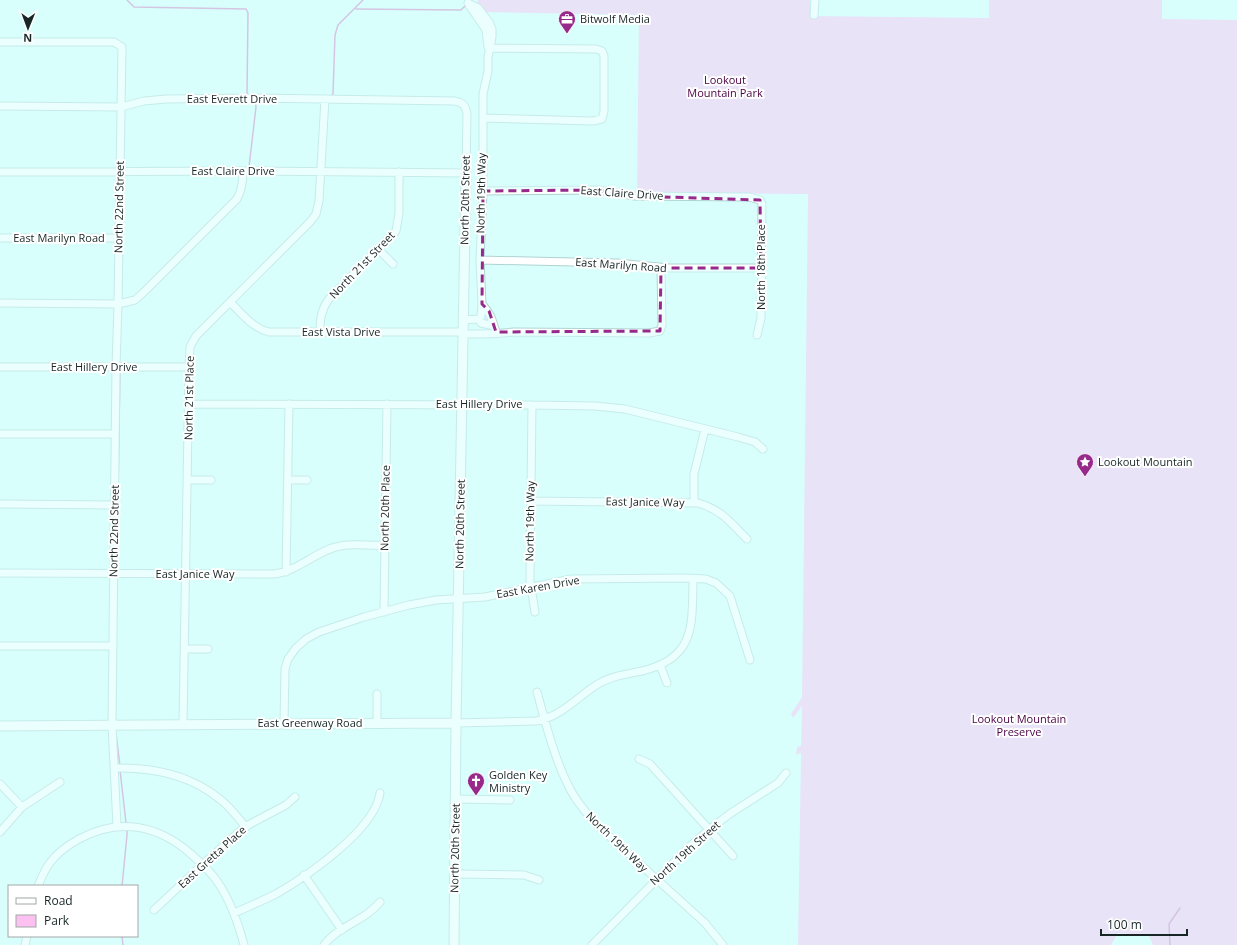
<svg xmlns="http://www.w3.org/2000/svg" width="1237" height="945" font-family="'Open Sans',sans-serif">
<rect width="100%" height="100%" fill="#d9fffd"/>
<path fill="#fcc1f0" d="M 478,0 L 810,0 L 810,16 L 989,18 L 989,0 L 1162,0 L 1162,19 L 1237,20 L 1237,945 L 1153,945 L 1149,936 L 1118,933 L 1111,945 L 798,945 L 801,753 L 796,755 L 797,747 L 801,746 L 802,706 L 793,718 L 791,714 L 802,697 L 808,194 L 637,193 L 639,15 L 482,12 L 476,6 Z"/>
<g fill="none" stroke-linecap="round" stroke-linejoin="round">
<path stroke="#ce80c1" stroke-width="1.5" d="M 127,0 L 134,7 L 246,9 L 248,13 L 247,94 L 249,95
M 356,9 L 461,10 L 467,4
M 331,96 L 333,94 L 335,35 L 338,25 L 363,0
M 248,169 L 249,167 L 256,107 L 255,100
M 118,492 L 120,370
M 116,734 L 120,766
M 120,770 L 126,823
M 122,886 L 127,835 L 127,829
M 122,936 L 123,945
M 1170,945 L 1169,924 L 1180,908"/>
<g stroke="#afd3d2" stroke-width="9">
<path id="street" d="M 468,3 L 478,8 L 489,22 L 492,29 L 492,37 L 488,57 L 488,71 L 483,94 L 483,191 L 480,260 L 482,304 C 491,314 492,319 496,332
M 469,5 L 486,30 L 488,47
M 814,15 L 815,0
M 0,42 L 114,42 L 122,47 L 118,304 L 116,367 L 112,725 L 117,826
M 0,106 L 121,107 L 144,101 L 166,99 L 255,98 L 454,101 C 463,102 466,106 467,114 L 466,173 L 247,171 L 0,172
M 483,118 L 593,121 L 602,119 L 604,111 L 604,56 L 602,51 L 596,49 L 494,48 L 489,49
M 483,191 L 598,190 L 635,196 L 749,197 L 760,200 L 762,204 L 761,318 L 757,335
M 0,238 L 119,238
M 378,249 L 393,264
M 480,260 L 617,263 L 669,268 L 761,268
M 230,302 C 242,314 253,328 269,332 L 463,332
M 0,303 L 118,304 L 135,300 L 145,291 L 237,199 C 242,190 243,181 243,171
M 479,319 L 481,323 L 494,326
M 463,320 L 479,319 L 481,317 L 482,304
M 320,332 C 320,319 321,310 329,299 L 396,231 L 399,213 L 399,172
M 462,334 C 480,334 497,334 514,332 L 649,333 L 660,331 L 662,325 L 661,268
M 0,367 L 189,367
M 188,404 L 532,405 L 595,406 L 625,409 L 738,437 L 755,442 L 763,449
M 532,405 L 530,581 L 535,612
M 0,434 L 115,434
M 187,480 L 211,480
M 288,480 L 307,480
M 531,501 L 698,503 C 722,510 730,522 747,539
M 694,503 L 694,474 L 705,429
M 0,504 L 115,505
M 286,572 L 289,404
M 0,573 L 274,574 C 299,571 317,550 340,546 C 354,543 370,546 384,545
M 384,612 L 387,404
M 0,646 L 113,646
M 184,649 L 208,649
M 660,665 L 667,683
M 537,692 C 545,721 554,757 568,785 C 575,800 586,813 598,826 L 705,923 L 723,945
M 284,723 L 285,669 L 288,659 L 296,648 L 306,639 L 319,632 L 364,617 L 409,605 L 436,600 L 485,597 L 571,579 L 685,578 L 706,579 L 716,583 L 730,596 L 750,660
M 377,723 L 377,694
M 456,723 L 536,721 C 561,717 577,697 598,684 C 611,676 627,674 642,671 C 696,658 692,625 693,579
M 183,724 L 189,367 L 190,347 L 196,336 L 310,222 L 316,214 L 319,201 L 325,99
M 639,759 L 650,764 L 733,856
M 114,768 C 153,767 190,774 221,800 C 230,807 238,818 246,827
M 0,784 L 22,807
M 456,799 L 510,800
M 0,832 L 22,807 L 60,782
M 455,874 L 524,875 L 539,880
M 304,875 L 342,930
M 38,886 C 41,879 44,871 49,864 C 56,854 68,845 79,839 C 119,817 158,825 191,854 C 200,862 210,871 217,881 C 230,900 238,922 244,945
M 154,910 L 202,865 L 240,831 L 250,824 L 286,805 L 295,797
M 234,913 C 248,907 262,901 276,894 C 307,876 375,830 380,793
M 25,945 L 27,936
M 324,945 C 338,926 365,921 380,902
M 592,945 L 689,847 L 710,829 L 731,813 L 778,783 L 786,773"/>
</g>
<g stroke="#afd3d2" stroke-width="11">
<path id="secondary" d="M 0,726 L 456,723
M 454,945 L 456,723 L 466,173"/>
</g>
<use href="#street" stroke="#fff" stroke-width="7"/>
<use href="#secondary" stroke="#fff" stroke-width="9"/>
</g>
<path d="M0 0H1237V945H0ZM 598,190 L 635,196 L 760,200 L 761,268 L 661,268 L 660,331 L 496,332 L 489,311 L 482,304 L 483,191 Z" fill="#d9fffd" fill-opacity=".55" fill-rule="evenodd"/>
<path fill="none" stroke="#97298a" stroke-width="3" stroke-dasharray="8 5" stroke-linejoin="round" d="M 598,190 L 635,196 L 760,200 L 761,268 L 661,268 L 660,331 L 496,332 L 489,311 L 482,304 L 483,191 Z"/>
<defs>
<g id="office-pin" transform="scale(0.9)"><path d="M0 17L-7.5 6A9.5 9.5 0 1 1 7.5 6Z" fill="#97298a" stroke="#fff"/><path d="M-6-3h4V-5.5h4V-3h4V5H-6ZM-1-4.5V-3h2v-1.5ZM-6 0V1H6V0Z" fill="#fff"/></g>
<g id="sight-pin" transform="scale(0.9)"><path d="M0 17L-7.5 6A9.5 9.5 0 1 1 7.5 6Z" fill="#97298a" stroke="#fff"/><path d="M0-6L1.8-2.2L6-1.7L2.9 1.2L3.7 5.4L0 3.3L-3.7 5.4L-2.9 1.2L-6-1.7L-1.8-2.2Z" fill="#fff"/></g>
<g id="church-pin" transform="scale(0.9)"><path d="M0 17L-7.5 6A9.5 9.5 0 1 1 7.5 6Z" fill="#97298a" stroke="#fff"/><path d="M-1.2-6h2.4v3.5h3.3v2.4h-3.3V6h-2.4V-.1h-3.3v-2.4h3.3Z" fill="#fff"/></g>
</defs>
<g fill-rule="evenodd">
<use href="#office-pin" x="567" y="19"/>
<use href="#sight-pin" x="1085" y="462"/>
<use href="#church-pin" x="476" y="781"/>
</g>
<g text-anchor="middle" stroke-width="4" stroke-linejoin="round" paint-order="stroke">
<g font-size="11" fill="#182626" stroke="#fff" text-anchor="start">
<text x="580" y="23">Bitwolf Media</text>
<text x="1098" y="466">Lookout Mountain</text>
<text x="489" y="779">Golden Key<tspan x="489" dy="13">Ministry</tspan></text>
</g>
<g font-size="11" fill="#4a0143" stroke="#fff">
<text x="725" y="84">Lookout<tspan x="725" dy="13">Mountain Park</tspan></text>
<text x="1019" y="723">Lookout Mountain<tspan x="1019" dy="13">Preserve</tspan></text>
</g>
<g font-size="11" fill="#182626" stroke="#fff">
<text x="232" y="103">East Everett Drive</text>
<text x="233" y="175">East Claire Drive</text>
<text transform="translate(481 193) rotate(-89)" y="4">North 19th Way</text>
<text transform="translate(622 193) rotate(4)" y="4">East Claire Drive</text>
<text transform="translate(465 200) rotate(-89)" y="4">North 20th Street</text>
<text transform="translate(119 207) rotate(-89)" y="4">North 22nd Street</text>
<text x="59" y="242">East Marilyn Road</text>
<text transform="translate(362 265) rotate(-46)" y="4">North 21st Street</text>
<text transform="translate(621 265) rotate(4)" y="4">East Marilyn Road</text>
<text transform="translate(761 267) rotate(-90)" y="4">North 18th Place</text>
<text x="341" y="336">East Vista Drive</text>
<text x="94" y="371">East Hillery Drive</text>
<text transform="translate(189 398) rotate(-89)" y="4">North 21st Place</text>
<text x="479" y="408">East Hillery Drive</text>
<text transform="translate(645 502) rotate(1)" y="4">East Janice Way</text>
<text transform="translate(385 508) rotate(-89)" y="4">North 20th Place</text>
<text transform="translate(530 521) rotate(-89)" y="4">North 19th Way</text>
<text transform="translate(460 524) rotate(-89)" y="4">North 20th Street</text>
<text transform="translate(114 531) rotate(-89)" y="4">North 22nd Street</text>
<text x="195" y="578">East Janice Way</text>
<text transform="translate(538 587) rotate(-10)" y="4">East Karen Drive</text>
<text x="310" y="727">East Greenway Road</text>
<text transform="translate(617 842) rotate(44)" y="4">North 19th Way</text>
<text transform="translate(455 848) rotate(-89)" y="4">North 20th Street</text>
<text transform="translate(685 853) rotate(-42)" y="4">North 19th Street</text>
<text transform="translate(212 857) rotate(-42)" y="4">East Gretta Place</text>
</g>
</g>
<rect x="8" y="885" width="130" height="52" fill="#ffffff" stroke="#a3a8a8"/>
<rect x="16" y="898" width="20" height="6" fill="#ffffff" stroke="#a3a8a8"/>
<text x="44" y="905" font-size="12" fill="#182626">Road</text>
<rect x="16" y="915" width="20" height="12" fill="#fcc1f0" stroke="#a3a8a8"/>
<text x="44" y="925" font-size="12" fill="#182626">Park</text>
<g transform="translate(28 28) rotate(181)" stroke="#ffffff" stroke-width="3" paint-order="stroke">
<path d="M0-3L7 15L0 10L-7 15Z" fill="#182626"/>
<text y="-6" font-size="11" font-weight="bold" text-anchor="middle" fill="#182626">N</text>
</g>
<path d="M1101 929v6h86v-6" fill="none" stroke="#182626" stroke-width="2"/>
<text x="1107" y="929" font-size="12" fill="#182626" stroke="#ffffff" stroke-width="3" paint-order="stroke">100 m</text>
</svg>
